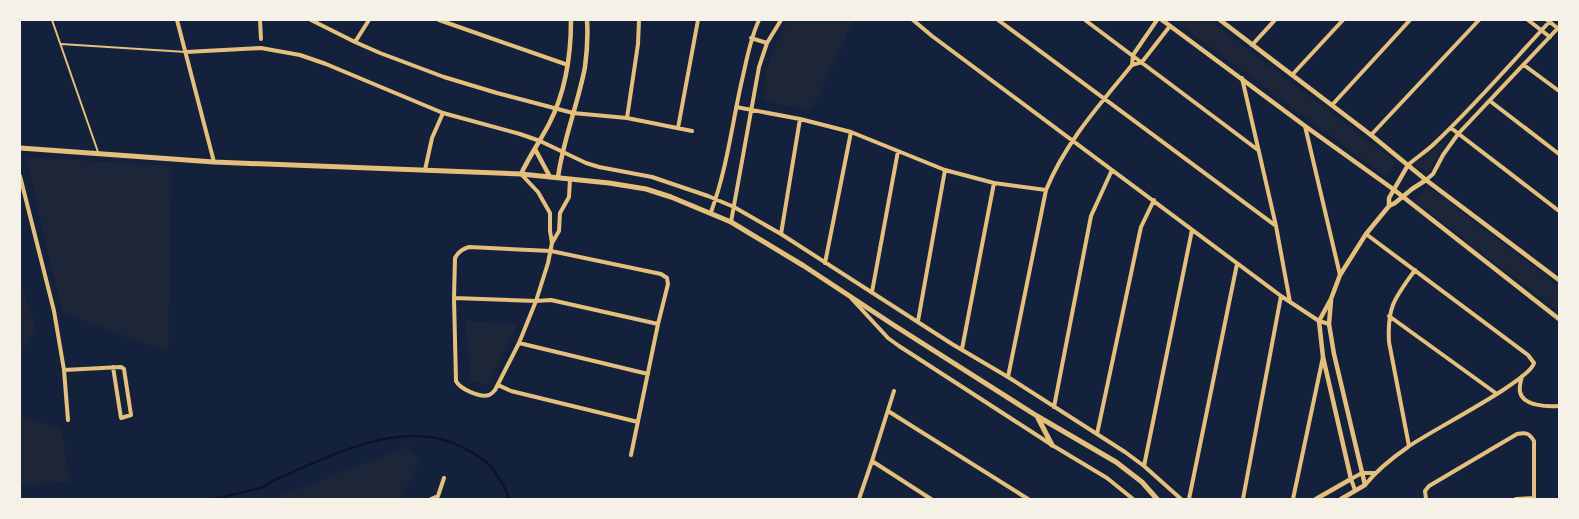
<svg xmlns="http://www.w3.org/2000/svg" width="1579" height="519" font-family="'PT Sans',sans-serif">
<rect width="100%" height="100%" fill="#14213d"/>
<path fill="#1d2539" d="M 788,20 L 854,20 L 811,111 L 764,101 L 765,76 L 774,49 Z
M 1174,20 L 1209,20 L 1396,162 L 1386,177 Z
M 1449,138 L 1437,156 L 1428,174 L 1413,163 Z
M 26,157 L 172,166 L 168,352 L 62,313 Z
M 1427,186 L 1559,286 L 1559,312 L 1415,201 Z
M 20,281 L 36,328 L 20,354 Z
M 466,321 L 518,324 L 489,385 L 470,381 Z
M 20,416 L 62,429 L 69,482 L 20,485 Z
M 408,447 L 419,463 L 400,499 L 271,499 Z"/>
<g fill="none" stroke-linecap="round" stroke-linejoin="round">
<path stroke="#0b132b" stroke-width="2.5" d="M 214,499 L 264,487 L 274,480 C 330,457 402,416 462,447 C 473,453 485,459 493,469 C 500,478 505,489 510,499"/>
<path stroke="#e5c07b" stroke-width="2" d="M 52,20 L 98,152
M 61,44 L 186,52"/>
<path stroke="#e5c07b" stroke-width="4" d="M 177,20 L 214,162
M 260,20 L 261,39
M 311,20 L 355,42 L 380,53 L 444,77 L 497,93 L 573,113 L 627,118 L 692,131
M 439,20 L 568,65
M 913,20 L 932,36 L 1281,296 L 1319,321 L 1329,324
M 998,20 L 1276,226
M 1085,20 L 1258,150
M 1528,20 L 1550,37
M 1547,20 L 1559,29
M 751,38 L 767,43
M 355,42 L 369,20
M 1252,45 L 1275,20
M 186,52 L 261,48 L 300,55 L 326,64 L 443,113 L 520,134 L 540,141 L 586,163 L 599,167 L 652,177 L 708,196 L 734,207 L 781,234 L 952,344 L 1008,377 L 1125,452 L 1144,466 L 1181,499
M 1132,65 L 1142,62 L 1170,26
M 1524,65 L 1559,91
M 1292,75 L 1343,20
M 1242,78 L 1276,226 L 1290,302
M 1490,101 L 1559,154
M 1332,105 L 1410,20
M 736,107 L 800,119 L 851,132 L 945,170 L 994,183 L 1046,190
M 627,118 L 638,44 L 639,20
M 1305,126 L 1340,275
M 678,128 L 698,20
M 1451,128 L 1559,211
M 1371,135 L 1479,20
M 1408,165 C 1417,157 1427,151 1435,143 C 1476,104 1513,61 1551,20
M 425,170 L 432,138 L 443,113
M 521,174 L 538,192 L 550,213 L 550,231 L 552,243 L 548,263 L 536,301 L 519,343 L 495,390 C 493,392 492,394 489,395 C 480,398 460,389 456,381 L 454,298 L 455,258 C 458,252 462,249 469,247 L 551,251 L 661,274 L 667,278 L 668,284 L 658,324 L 631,455
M 20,176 L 54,311 L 64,370 L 68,420
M 1426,180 L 1433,174 L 1443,155 L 1458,134 L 1559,27
M 711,212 C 727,169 732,124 742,80 C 747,59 750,39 759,20
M 731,222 L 759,67 L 767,43 L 781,20
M 781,234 L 800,119
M 552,243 L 559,231 L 560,213 L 569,197 L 570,179
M 825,263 L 851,132
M 872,292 L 898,151
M 454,298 L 536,301 L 551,300 L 658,324
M 852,299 L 888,338 L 899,346 L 1052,445 L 1107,478 L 1133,499
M 1389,316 L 1497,394
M 918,321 L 945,170
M 519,343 L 648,374
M 962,349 L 994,183
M 64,370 L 121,367 L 124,369 L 131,415 L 121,418 L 113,367
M 1522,376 C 1521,380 1519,387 1520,392 C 1523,406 1548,407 1559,406
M 1008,377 L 1046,190 C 1065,143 1100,104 1132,65 L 1133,55 L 1157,20
M 498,385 L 511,391 L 638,422
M 1054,407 L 1091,216 L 1112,170
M 888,411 L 1028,499
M 1097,434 L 1139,236 L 1141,227 L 1154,200
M 1409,446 L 1389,342 C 1387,306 1395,298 1415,270
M 872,461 L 931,499
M 1144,466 L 1192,230
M 1365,485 C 1377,470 1392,458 1408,447 C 1428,432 1530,381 1534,363 L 1528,355 L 1366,234
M 1355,490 L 1351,479 L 1362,473 L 1374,473
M 438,496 L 444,478
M 431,499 L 438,496
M 859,499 L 872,461 L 894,391
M 1189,499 L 1237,264
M 1243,499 L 1281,296
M 1293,499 L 1323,357
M 1426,499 L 1425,491 L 1429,486 L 1517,434 C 1526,432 1529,433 1534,441 L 1534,499
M 1516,499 L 1534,498"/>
<path stroke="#e5c07b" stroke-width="4.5" d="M 1162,20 L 1305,126 L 1393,189 L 1559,319
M 1220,20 L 1371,135 L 1426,180 L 1559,280
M 535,149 L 550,177
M 521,174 C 529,157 540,141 549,124 C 566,91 571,56 571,20
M 558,177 C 563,140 578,104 585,67 C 587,52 588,35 587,20
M 1389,206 L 1389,198 L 1408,165
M 1331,301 L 1329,324 L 1334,354 L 1365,485 L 1341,499
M 1316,499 L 1351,479 L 1323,357 L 1319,321 L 1331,299 L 1340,275 L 1366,234 L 1389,206 L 1395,203 L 1412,189 L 1426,180"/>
<path stroke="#e5c07b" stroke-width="5" d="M 20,148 L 214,162 L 521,174 L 609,183 L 646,189 L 671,197 L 731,222 L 804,266 L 892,324 L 1037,416 L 1116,462 L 1142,482 L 1157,499
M 1037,416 L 1052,445"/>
</g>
<rect width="1579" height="519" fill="none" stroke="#f6f1e7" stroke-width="42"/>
</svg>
